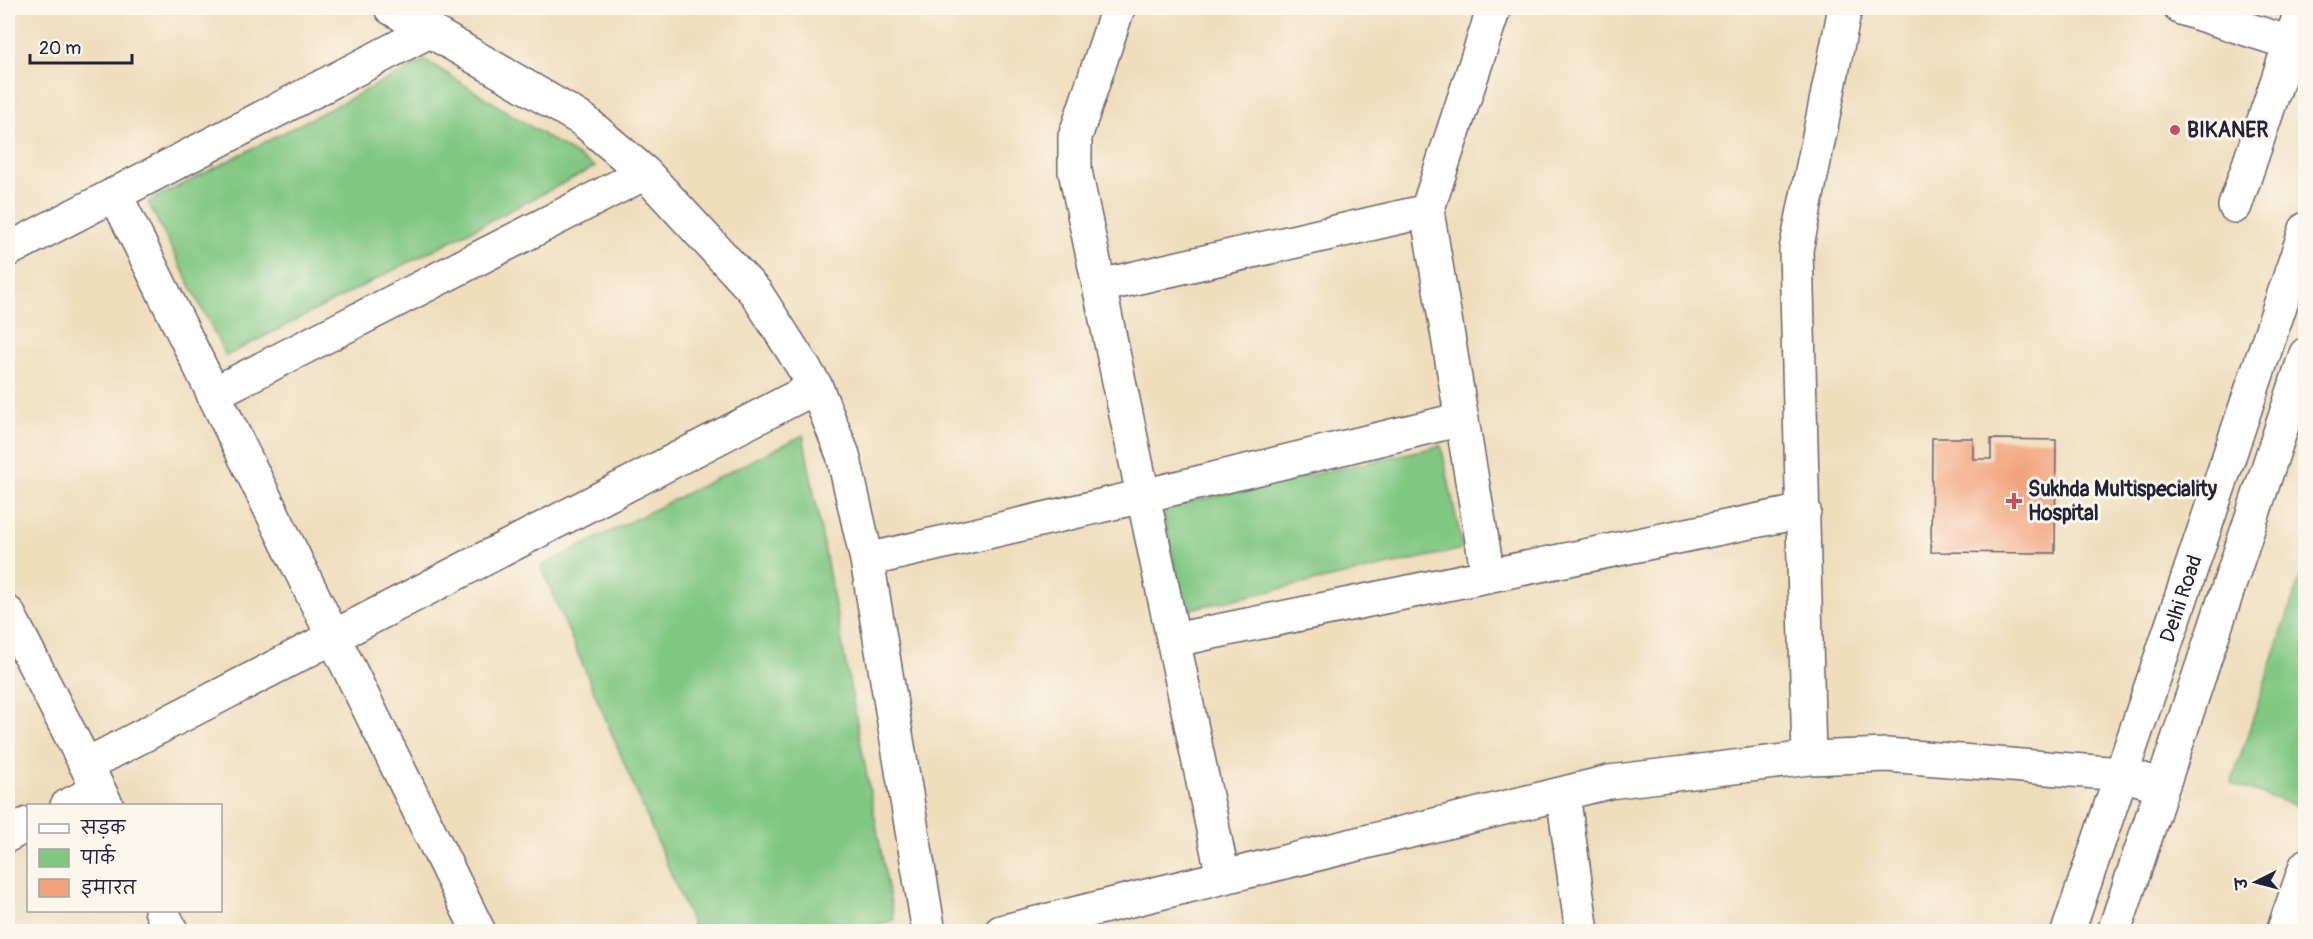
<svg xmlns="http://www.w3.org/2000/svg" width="2313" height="939" font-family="Pangolin,'Playpen Sans Deva',sans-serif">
<rect width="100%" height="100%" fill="#fbf7ec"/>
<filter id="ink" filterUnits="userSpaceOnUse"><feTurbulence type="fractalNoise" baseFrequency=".0167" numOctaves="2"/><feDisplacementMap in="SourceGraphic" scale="12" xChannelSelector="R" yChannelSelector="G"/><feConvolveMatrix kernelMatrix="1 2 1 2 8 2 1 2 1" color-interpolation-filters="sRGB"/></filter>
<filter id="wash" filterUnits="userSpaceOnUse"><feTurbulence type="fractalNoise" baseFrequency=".008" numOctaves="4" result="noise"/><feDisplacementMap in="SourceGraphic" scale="24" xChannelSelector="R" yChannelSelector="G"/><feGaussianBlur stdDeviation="1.35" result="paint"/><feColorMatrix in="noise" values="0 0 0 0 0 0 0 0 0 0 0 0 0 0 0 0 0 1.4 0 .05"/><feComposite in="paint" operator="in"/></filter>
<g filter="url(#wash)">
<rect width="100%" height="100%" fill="#efddbc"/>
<path fill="#80c782" stroke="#51745e" stroke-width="1.5" d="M 425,60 L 595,167 L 226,356 L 148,202 Z
M 803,435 L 894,920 L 856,931 L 695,931 L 541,566 Z
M 1441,446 L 1463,549 L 1185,610 L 1162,508 Z
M 2305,563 L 2306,804 L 2304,808 L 2231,784 Z"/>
<g id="blocks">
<path fill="#f2a37c" d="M 1932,438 L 1973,438 L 1973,459 L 1991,459 L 1991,439 L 2056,440 L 2055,553 L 1931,552 Z"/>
</g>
</g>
<g filter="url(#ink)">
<use href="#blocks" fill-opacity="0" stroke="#6a6368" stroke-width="1.5"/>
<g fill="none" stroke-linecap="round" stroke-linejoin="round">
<g stroke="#6a6368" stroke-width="36">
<path id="minor" d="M 391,8 L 583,120 L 645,173 L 756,293 L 816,387 L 843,455 L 867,560 L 929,932
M 1118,8 L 1075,137 L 1075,171 L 1223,877
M 2181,8 L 2290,43
M 115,194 L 479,932
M 2235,206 L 2302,8
M 8,250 L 431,30
M 1100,286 L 1427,211
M 213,394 L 645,173
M 867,560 L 1143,496 L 1462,419
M 1488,576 L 1427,211 L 1494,8
M 8,613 L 107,806
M 1174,640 L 1804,511
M 1809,758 L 1796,250 L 1845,8
M 86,765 L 816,387
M 1563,794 L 1582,932
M 67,806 L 99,790
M 8,835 L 28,824
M 161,910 L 172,932
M 1001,932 L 1609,782 L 1809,758 L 1887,755 L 2121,774 L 2162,785
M 2283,932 L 2306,866"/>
</g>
<g stroke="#6a6368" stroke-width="36">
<g id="primary">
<path id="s1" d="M 2068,932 L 2306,229"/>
<path d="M 2114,932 L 2306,354"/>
</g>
</g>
<use href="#minor" stroke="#fff" stroke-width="33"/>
<use href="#primary" stroke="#fff" stroke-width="33"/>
</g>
</g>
<g fill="#d1495b" stroke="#fbf7ec" stroke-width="2">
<circle cx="2175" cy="130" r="6"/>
<path d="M2011 492h6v6h6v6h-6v6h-6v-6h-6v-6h6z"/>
</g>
<g text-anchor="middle" stroke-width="6" stroke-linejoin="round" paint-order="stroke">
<g font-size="21" font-weight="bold" fill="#22223b" stroke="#fbf7ec" text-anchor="start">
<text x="2187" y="137">BIKANER</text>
<text x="2028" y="496">Sukhda Multispeciality<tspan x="2028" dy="24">Hospital</tspan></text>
</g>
<g font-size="21" fill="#22223b" stroke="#fbf7ec">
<text dy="7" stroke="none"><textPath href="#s1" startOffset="352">Delhi Road</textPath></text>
</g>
</g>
<rect width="2313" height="939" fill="none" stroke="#fbf7ec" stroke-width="30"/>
<rect x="27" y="804" width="195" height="108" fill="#fbf7ec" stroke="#a4a2a5" stroke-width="1.5"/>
<rect x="39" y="824" width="30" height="9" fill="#ffffff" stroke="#a4a2a5" stroke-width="1.5"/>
<text x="81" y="834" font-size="18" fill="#22223b">सड़क</text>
<rect x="39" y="849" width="30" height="18" fill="#80c782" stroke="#a4a2a5" stroke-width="1.5"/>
<text x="81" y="864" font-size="18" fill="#22223b">पार्क</text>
<rect x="39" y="879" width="30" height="18" fill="#f2a37c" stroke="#a4a2a5" stroke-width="1.5"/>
<text x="81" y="894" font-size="18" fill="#22223b">इमारत</text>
<g transform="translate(2256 882) rotate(264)" stroke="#fbf7ec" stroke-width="4.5" paint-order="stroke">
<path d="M0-4.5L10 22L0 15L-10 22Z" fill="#22223b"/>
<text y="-9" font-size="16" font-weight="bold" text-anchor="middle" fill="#22223b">उ</text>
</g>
<path d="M30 54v9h102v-9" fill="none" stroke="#22223b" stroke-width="3"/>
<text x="39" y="54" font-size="18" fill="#22223b" stroke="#fbf7ec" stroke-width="4.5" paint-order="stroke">20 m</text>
</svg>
